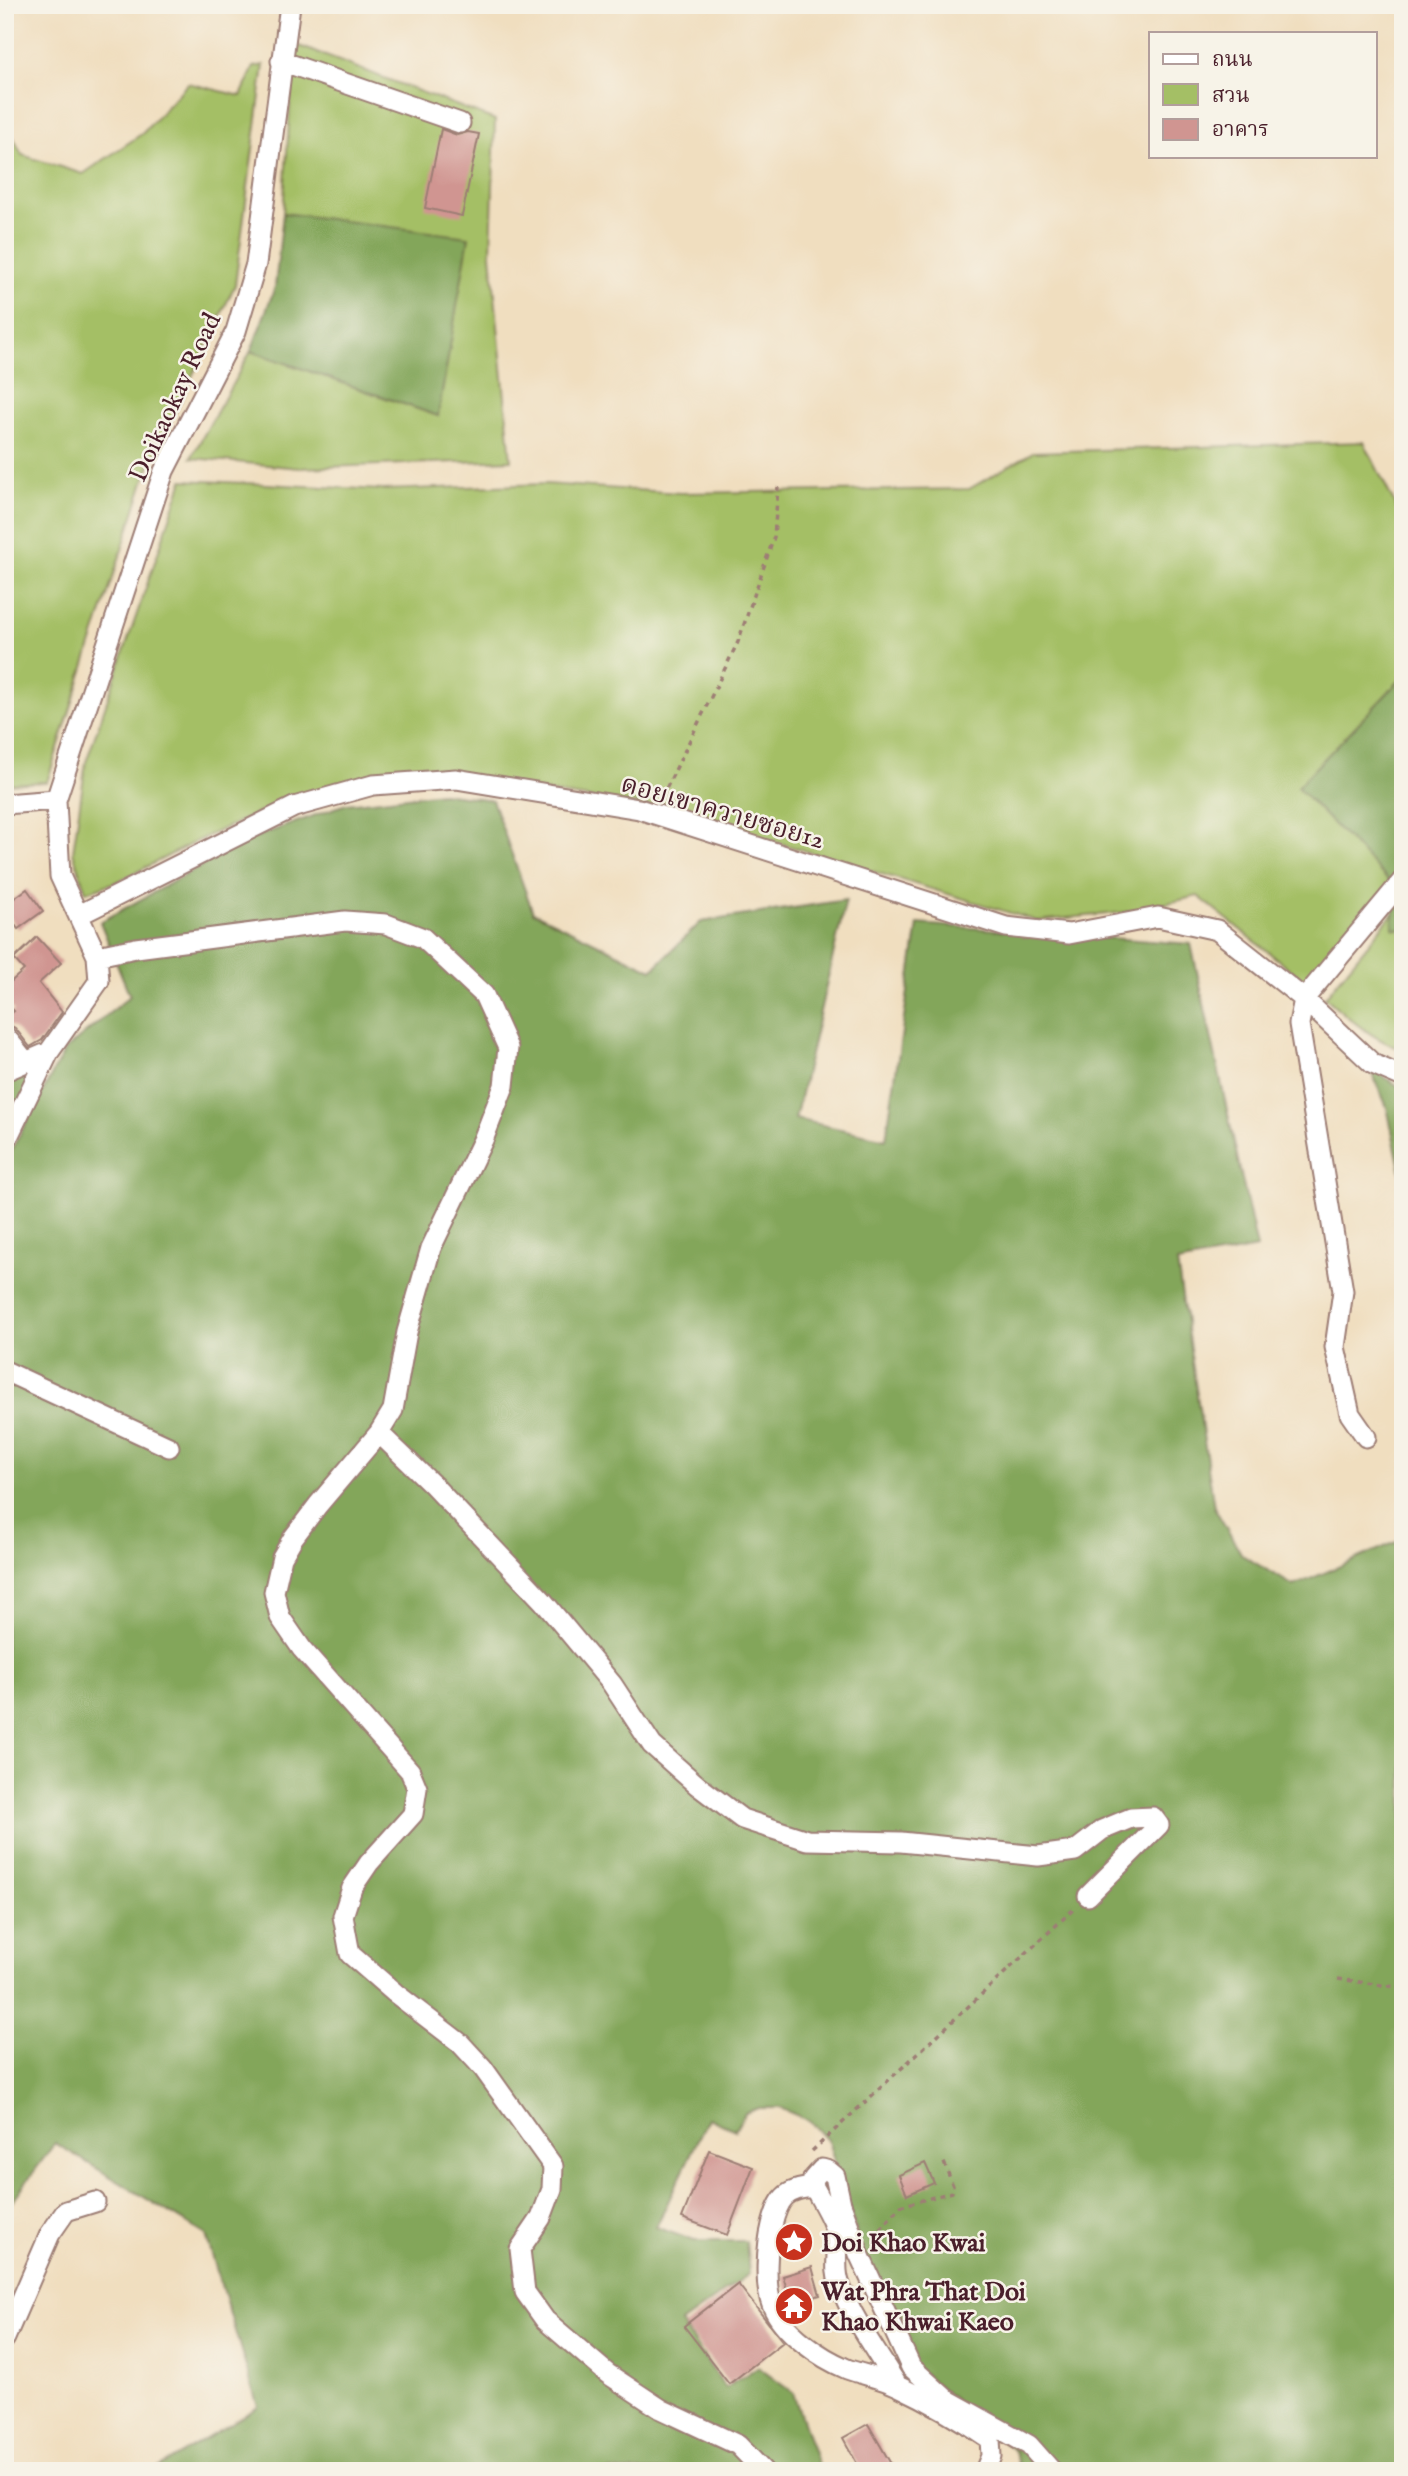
<svg xmlns="http://www.w3.org/2000/svg" width="1408" height="2476" font-family="'IM FELL English','Noto Serif Thai',serif">
<rect width="100%" height="100%" fill="#f7f3e8"/>
<filter id="ink" filterUnits="userSpaceOnUse"><feTurbulence type="fractalNoise" baseFrequency=".0143" numOctaves="2"/><feDisplacementMap in="SourceGraphic" scale="14" xChannelSelector="R" yChannelSelector="G"/><feConvolveMatrix kernelMatrix="1 2 1 2 8 2 1 2 1" color-interpolation-filters="sRGB"/></filter>
<filter id="wash" filterUnits="userSpaceOnUse"><feTurbulence type="fractalNoise" baseFrequency=".00686" numOctaves="4" result="noise"/><feDisplacementMap in="SourceGraphic" scale="28" xChannelSelector="R" yChannelSelector="G"/><feGaussianBlur stdDeviation="1.57" result="paint"/><feColorMatrix in="noise" values="0 0 0 0 0 0 0 0 0 0 0 0 0 0 0 0 0 1.4 0 .05"/><feComposite in="paint" operator="in"/></filter>
<g filter="url(#wash)">
<rect width="100%" height="100%" fill="#f0debf"/>
<path fill="#a4bf65" stroke="#776f48" stroke-width="2" d="M 294,44 L 495,120 L 491,254 L 511,460 L 300,468 L 191,458 L 251,351 L 438,416 L 360,224 L 283,213 Z
M 264,65 L 235,285 L 147,472 L 47,782 L 5,784 L 5,121 L 22,155 L 83,174 L 143,133 L 188,83 L 241,96 L 254,67 Z
M 1364,442 L 1403,521 L 1403,677 L 1298,787 L 1394,886 L 1311,986 L 1198,896 L 1128,912 L 1037,921 L 664,808 L 403,773 L 301,794 L 207,836 L 119,881 L 86,892 L 73,852 L 86,762 L 183,480 L 383,490 L 546,484 L 680,493 L 969,489 L 1033,452 Z
M 1393,913 L 1393,928 L 1403,929 L 1403,1050 C 1370,1038 1350,1019 1325,997 Z"/>
<path fill="#83a65a" stroke="#666242" stroke-width="2" d="M 283,213 L 469,237 L 438,416 L 251,351 L 275,287 Z
M 1403,677 L 1403,929 L 1393,928 L 1394,886 L 1297,787 Z
M 442,793 L 492,800 L 533,912 L 652,970 L 701,922 L 846,900 L 795,1119 L 886,1139 L 918,924 L 1191,944 L 1257,1248 L 1177,1263 L 1214,1507 L 1242,1555 L 1294,1586 L 1403,1539 L 1403,2471 L 1019,2471 L 1015,2451 L 913,2365 L 874,2289 L 828,2141 L 810,2121 L 780,2108 L 758,2108 L 745,2113 L 735,2130 L 708,2118 L 656,2227 L 694,2241 L 746,2241 L 749,2274 L 681,2323 L 725,2388 L 758,2367 L 793,2393 L 820,2471 L 153,2471 L 258,2407 L 206,2235 L 55,2143 L 5,2211 L 5,1162 L 65,1050 L 130,996 L 100,922 L 250,839 L 346,804 Z
M 49,1052 L 5,1143 L 5,1072 Z
M 1370,1068 L 1403,1089 L 1403,1183 L 1387,1107 Z"/>
<g id="blocks">
<path fill="#d09591" d="M 441,129 L 457,135 L 468,132 L 479,134 L 462,216 L 425,208 Z
M 27,889 L 43,911 L 18,929 L 5,911 L 5,905 Z
M 37,937 L 61,963 L 39,983 L 62,1012 L 42,1040 L 30,1047 L 15,1028 L 5,1022 L 5,1018 L 14,1011 L 5,1001 L 5,987 L 24,970 L 14,959 Z
M 709,2150 L 753,2167 L 727,2235 L 682,2218 Z
M 925,2163 L 934,2183 L 907,2195 L 899,2175 Z
M 812,2267 L 820,2295 L 791,2303 L 783,2276 Z
M 738,2284 L 783,2342 L 729,2384 L 684,2326 Z
M 868,2424 L 895,2471 L 861,2471 L 843,2438 Z"/>
</g>
</g>
<g filter="url(#ink)">
<use href="#blocks" fill-opacity="0" stroke="#9d7e75" stroke-width="2"/>
<g fill="none" stroke-linecap="round" stroke-linejoin="round">
<g stroke="#9d7e75" stroke-width="23">
<path id="minor" d="M 281,61 L 460,123
M 5,804 L 56,800
M 79,915 L 294,807 L 373,785 L 456,779 L 639,809 L 1006,927 L 1069,934 L 1158,917 L 1217,930 L 1304,999 L 1373,1064 L 1403,1077
M 97,956 L 136,948 L 345,921 L 386,924 L 423,938 L 484,995 L 508,1048 L 504,1086 L 483,1140 L 431,1248 L 407,1332 L 393,1410 L 379,1433 L 318,1505 L 293,1538 L 282,1557 L 274,1592 L 280,1617 L 302,1649 L 410,1771 L 417,1788 L 413,1814 L 369,1863 L 352,1888 L 343,1916 L 350,1954 L 395,1993 L 460,2043 L 483,2068 L 553,2166 L 552,2189 L 541,2218 L 520,2249 L 525,2292 L 545,2320 L 608,2374 L 661,2409 L 738,2445 L 763,2471
M 5,1036 L 26,1062
M 5,1071 L 49,1052
M 5,1143 L 49,1052 L 99,981 L 97,956 L 60,876 L 56,800 L 164,471 L 236,331 L 256,264 L 290,5
M 5,1371 L 169,1447
M 379,1433 L 433,1485 L 543,1601 L 612,1684 L 652,1745 L 697,1785 L 742,1819 L 807,1840 L 901,1842 L 1038,1856 L 1075,1851 L 1102,1830 L 1131,1818 L 1153,1817 L 1159,1825 L 1088,1896
M 1366,1437 L 1350,1414 L 1335,1347 L 1343,1291 L 1299,1024 L 1304,999 L 1403,880
M 814,2187 C 785,2189 779,2198 772,2225 C 767,2245 764,2285 772,2305 C 783,2333 821,2358 847,2369 C 864,2375 882,2378 898,2386 C 930,2401 961,2419 990,2439 L 991,2456 L 985,2471
M 814,2187 L 813,2179 L 822,2169 L 829,2171 L 835,2176 L 841,2204 L 859,2254 L 911,2367 L 946,2399 L 1029,2445 L 1052,2471
M 814,2187 C 822,2203 837,2224 837,2242 C 838,2258 834,2270 840,2285 C 854,2322 877,2352 897,2385
M 5,2338 L 50,2234 L 66,2211 L 95,2202"/>
</g>
<path stroke="#9d7e75" stroke-width="3.5" stroke-dasharray="5 5" stroke-linecap="butt" d="M 662,797 L 738,642 L 774,537 L 778,487
M 1338,1979 L 1403,1988
M 812,2151 L 1076,1907
M 873,2236 L 901,2206 L 952,2192 L 953,2186 L 943,2160"/>
<use href="#minor" stroke="#fff" stroke-width="19"/>
</g>
</g>
<defs>
<g id="sight-disc" transform="scale(2.0125)"><circle r="9.5" fill="#c8321e" stroke="#f7f3e8"/><path d="M0-6L1.8-2.2L6-1.7L2.9 1.2L3.7 5.4L0 3.3L-3.7 5.4L-2.9 1.2L-6-1.7L-1.8-2.2Z" fill="#fff"/></g>
<g id="temple-disc" transform="scale(2.0125)"><circle r="9.5" fill="#c8321e" stroke="#f7f3e8"/><path d="M0-6L5-2H3V0L6.5 2.5H4V6H1.5V3h-3V6H-4V2.5H-6.5L-3 0V-2H-5Z" fill="#fff"/></g>
</defs>
<g fill-rule="evenodd">
<use href="#sight-disc" x="794" y="2242"/>
<use href="#temple-disc" x="794" y="2306"/>
</g>
<g text-anchor="middle" stroke-width="5" stroke-linejoin="round" paint-order="stroke">
<g font-size="26" fill="#4a1f2b" stroke="#f7f3e8">
<text transform="translate(174 397) rotate(-65)" y="9">Doikaokay Road</text>
<text transform="translate(723 811) rotate(16)" y="9">ดอยเขาควายซอย12</text>
</g>
<g font-size="26" font-weight="bold" fill="#4a1f2b" stroke="#f7f3e8" text-anchor="start">
<text x="821" y="2251">Doi Khao Kwai</text>
<text x="821" y="2300">Wat Phra That Doi<tspan x="821" dy="30">Khao Khwai Kaeo</tspan></text>
</g>
</g>
<rect width="1408" height="2476" fill="none" stroke="#f7f3e8" stroke-width="28"/>
<rect x="1149" y="32" width="228" height="126" fill="#f7f3e8" stroke="#b29e9c" stroke-width="2"/>
<rect x="1163" y="54" width="35" height="10" fill="#ffffff" stroke="#b29e9c" stroke-width="2"/>
<text x="1212" y="66" font-size="21" fill="#4a1f2b">ถนน</text>
<rect x="1163" y="84" width="35" height="21" fill="#a4bf65" stroke="#b29e9c" stroke-width="2"/>
<text x="1212" y="102" font-size="21" fill="#4a1f2b">สวน</text>
<rect x="1163" y="119" width="35" height="21" fill="#d09591" stroke="#b29e9c" stroke-width="2"/>
<text x="1212" y="136" font-size="21" fill="#4a1f2b">อาคาร</text>
</svg>
